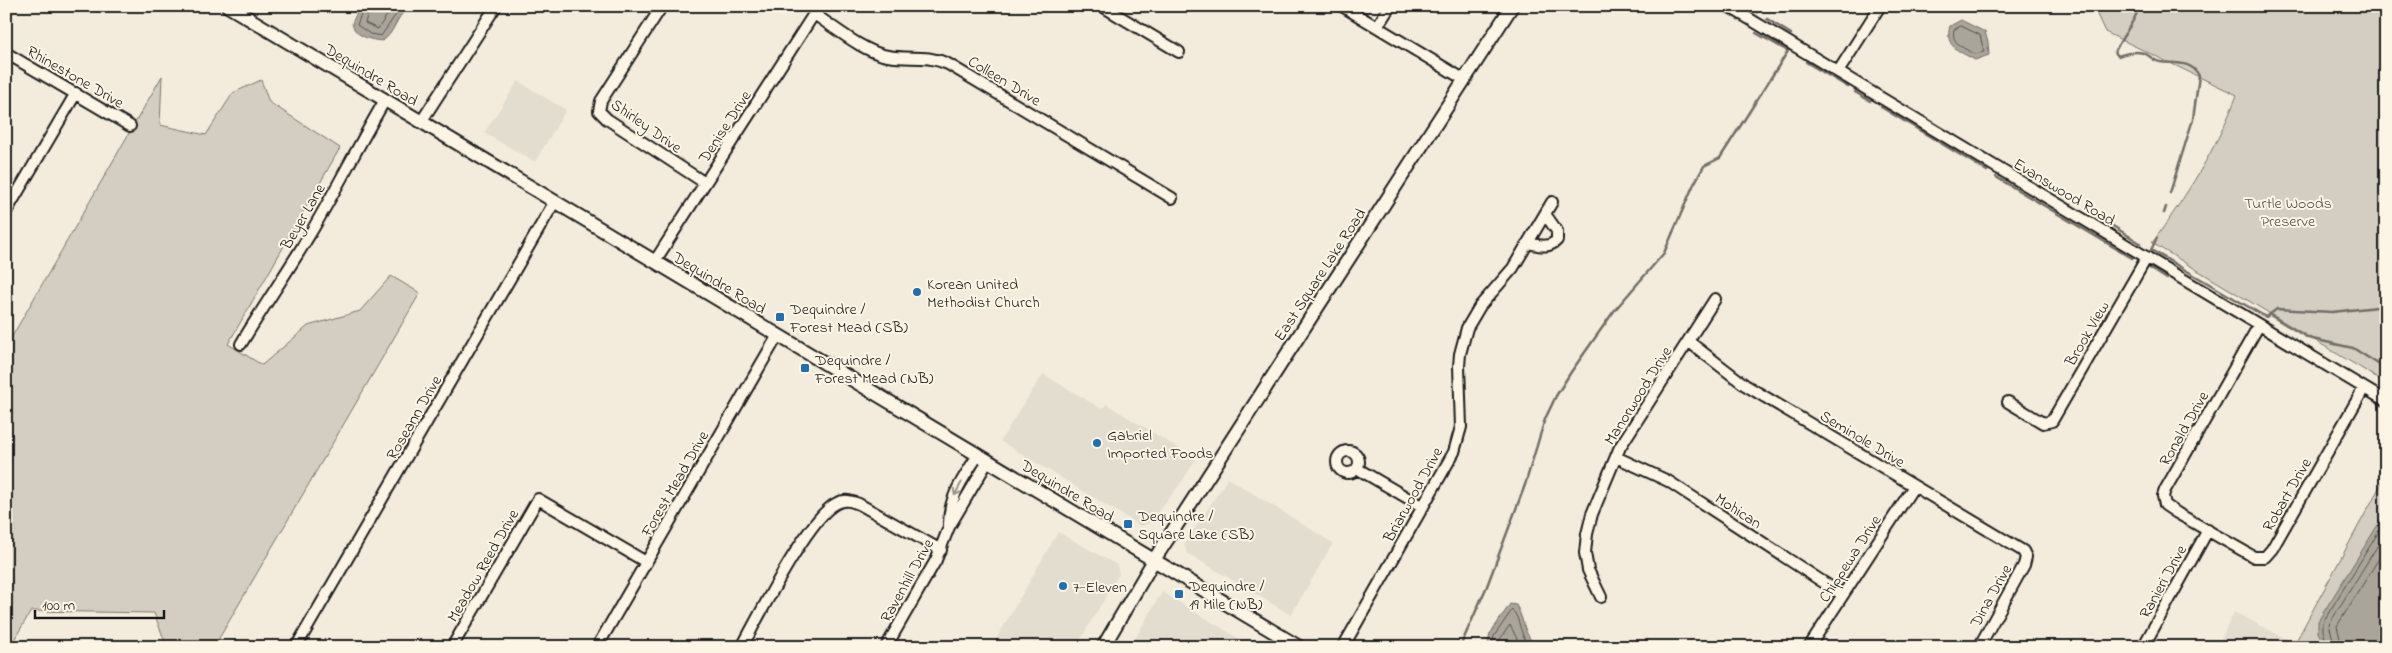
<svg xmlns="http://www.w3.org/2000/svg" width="2392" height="653" font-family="'Indie Flower',sans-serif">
<rect width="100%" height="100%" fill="#f3ecdd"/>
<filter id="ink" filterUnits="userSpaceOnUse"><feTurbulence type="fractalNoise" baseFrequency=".02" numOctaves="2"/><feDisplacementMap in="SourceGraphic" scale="10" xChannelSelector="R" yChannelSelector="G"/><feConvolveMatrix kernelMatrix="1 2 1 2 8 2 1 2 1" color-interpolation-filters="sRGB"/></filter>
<g filter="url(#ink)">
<path fill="#e3ddcf" d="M 518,81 L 566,110 L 535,162 L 484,133 Z
M 1043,374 L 1102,409 L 1106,404 L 1196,459 L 1181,483 L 1149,523 L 1141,526 L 1000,441 Z
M 1228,478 L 1333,543 L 1291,615 L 1187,553 L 1184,545 Z
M 1058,532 L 1117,565 L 1119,574 L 1076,647 L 1004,647 L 995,641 Z
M 1162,592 L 1253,647 L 1130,647 Z
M 2234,612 L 2295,643 L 2301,647 L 2217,647 Z"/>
<path fill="#d3cec1" stroke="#78756e" d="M 2093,6 L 2386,6 L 2386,383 L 2152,243 C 2185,198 2217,148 2237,95 L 2105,32 Z
M 162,76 L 160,125 L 206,135 L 233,93 L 261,80 L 269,102 L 340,148 L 228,344 L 262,365 L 308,326 L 360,311 L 391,276 L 420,293 L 214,647 L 167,647 L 154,613 L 31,611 L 10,647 L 6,647 L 6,347 Z
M 2386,475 L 2386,647 L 2300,647 L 2295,643 Z"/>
<path fill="#aaa59b" stroke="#716e68" d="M 360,6 L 406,6 L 406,10 C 396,17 394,35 382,41 C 370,40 354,36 352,23 Z
M 1961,20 L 1985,32 L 1988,42 L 1989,55 L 1975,60 C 1959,51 1944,47 1950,26 Z
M 2386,512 L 2386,647 L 2325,647 L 2318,632 L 2318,621 Z
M 1510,604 L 1516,605 C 1525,620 1523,637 1539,647 L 1487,647 L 1490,634 Z"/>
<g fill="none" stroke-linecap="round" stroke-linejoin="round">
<path stroke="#55534f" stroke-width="1" d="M 364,6 L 357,25 L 370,34 L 381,36 L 402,6
M 370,6 L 365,23 L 378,29 L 393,6
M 1961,26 L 1980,35 L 1984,52 L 1975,54 C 1965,49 1950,43 1954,30 Z
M 1492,647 L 1494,636 L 1512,610 C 1521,618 1519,636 1530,647
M 1498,647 L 1500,639 L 1510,625 L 1521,647
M 2328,647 L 2323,631 L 2323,622 L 2386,520
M 2335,647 L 2329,624 L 2386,532
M 2342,647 L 2337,626 L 2386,547"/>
<path stroke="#716e68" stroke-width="2.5" d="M 1746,6 L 1757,12
M 2139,6 C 2138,18 2120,38 2115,52 L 2118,56 C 2127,53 2137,50 2146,54 C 2151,57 2154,61 2160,62 C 2174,64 2192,60 2199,76 L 2193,119 L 2170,193
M 1767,19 L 1791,34
M 1806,62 L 1848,87
M 1855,92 L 1870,101
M 1881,107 L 1987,171
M 1996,177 L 2132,258
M 2164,213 L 2166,207
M 2100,218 L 2140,243
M 2157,238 L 2151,250 L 2266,317 L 2277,309 L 2332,312 L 2386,306
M 2148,267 L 2167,279
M 2270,315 L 2308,338 L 2353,348 L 2386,369
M 1460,647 L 1487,586 L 1525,485 L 1545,419 L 1556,396 L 1571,372 L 1614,311 L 1664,253 L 1693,186 L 1704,166 L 1720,158 L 1788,51 L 1756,33"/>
<g stroke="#1c1c1c" stroke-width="14">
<path id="minor" d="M 662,6 L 601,101 L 599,111 L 607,119 L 705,183
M 1102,6 L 1179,52
M 1342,6 L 1465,80
M 1728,6 L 2386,401
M 814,14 C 834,27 865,53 888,56 C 911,60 925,54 948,64 L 1172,198
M 1377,27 L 1390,6
M 6,53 L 130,126
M 1838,72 L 1880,6
M 421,122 L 496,6
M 6,212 L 76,93
M 1528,243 C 1538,245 1549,249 1557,240 L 1557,231 L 1545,214
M 655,261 L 819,6
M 2259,325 L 2165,490 L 2163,496 L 2165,505 L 2177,513 L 2254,557 L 2265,557 L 2272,549 L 2364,388
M 1688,341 L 1745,385 L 2023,551 L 2026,557 L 2024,565 L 1979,647
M 241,344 C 263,307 288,271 310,234 C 336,190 359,144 385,100
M 2008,402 L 2043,423 L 2052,421 L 2147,257
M1337 462a11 11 0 1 1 22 0a11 11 0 1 1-22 0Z
M 1616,457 L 1668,481 L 1843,595
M 1358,469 L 1423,507
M 949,527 C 948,497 963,479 978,455
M 1601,597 L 1588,570 L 1585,553 L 1587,534 L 1592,514 L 1620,447 L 1715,299
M 296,647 L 555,201
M 452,647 L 538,499 L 646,562
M 597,647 L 778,335
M 742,647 C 759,616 809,516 837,503 C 845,499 851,501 859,504 L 941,550
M 886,647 L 936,560 L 949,527 L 988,461
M 1343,647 L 1454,452 L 1461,427 L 1459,366 L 1460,354 L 1467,328 L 1480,306 L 1513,268 L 1552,202
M 1809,647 L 1914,486
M 2143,647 L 2208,530"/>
</g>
<g stroke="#1c1c1c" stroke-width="16">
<path id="major" d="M 228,6 L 1299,647
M 1103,647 L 1154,560 L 1512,6"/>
</g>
<use href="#minor" stroke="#fcf5e5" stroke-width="10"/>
<use href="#major" stroke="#fcf5e5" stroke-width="12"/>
</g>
<defs><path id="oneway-shaft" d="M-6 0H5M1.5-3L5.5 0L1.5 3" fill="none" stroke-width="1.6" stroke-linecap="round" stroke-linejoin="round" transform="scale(1.25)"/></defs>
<use stroke="#97938b" href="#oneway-shaft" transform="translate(958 489) rotate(119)"/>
</g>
<g fill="#1f6fb2" stroke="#fcf5e5" stroke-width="2">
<circle cx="917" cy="292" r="5"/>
<rect x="775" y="312" width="10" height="10" rx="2.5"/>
<rect x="800" y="363" width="10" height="10" rx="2.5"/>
<circle cx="1097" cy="443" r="5"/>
<rect x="1123" y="519" width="10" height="10" rx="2.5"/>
<circle cx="1063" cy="586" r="5"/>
<rect x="1174" y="589" width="10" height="10" rx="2.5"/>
</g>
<g text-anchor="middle" stroke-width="4" stroke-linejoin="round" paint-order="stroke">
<g font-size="16" fill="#1c1c1c" stroke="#fcf5e5">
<text transform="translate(372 74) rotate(31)" y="6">Dequindre Road</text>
<text transform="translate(76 76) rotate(30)" y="6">Rhinestone Drive</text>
<text transform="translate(1005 80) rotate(31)" y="6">Colleen Drive</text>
<text transform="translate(647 125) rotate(35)" y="6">Shirley Drive</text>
<text transform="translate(724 126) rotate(-57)" y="6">Denise Drive</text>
<text transform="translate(2065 191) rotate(31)" y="6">Evanswood Road</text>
<text transform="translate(302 216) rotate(-60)" y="6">Beyer Lane</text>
<text transform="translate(1319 274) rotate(-57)" y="6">East Square Lake Road</text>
<text transform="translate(720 282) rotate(31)" y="6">Dequindre Road</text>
<text transform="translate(2086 333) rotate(-60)" y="6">Brook View</text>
<text transform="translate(1637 395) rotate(-58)" y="6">Manorwood Drive</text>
<text transform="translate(413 417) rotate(-60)" y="6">Roseann Drive</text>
<text transform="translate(2183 428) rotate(-60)" y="6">Ronald Drive</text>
<text transform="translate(1863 438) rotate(31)" y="6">Seminole Drive</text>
<text transform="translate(674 483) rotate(-60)" y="6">Forest Mead Drive</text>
<text transform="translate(1068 490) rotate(31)" y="6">Dequindre Road</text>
<text transform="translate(1412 494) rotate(-61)" y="6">Briarwood Drive</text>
<text transform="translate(2286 494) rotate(-60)" y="6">Robart Drive</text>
<text transform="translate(1739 510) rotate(33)" y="6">Mohican</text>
<text transform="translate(1849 558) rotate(-57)" y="6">Chippewa Drive</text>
<text transform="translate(482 565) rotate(-60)" y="6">Meadow Reed Drive</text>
<text transform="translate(906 580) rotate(-61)" y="6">Ravenhill Drive</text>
<text transform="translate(2162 581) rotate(-61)" y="6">Ranieri Drive</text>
<text transform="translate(1990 595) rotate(-61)" y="6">Dina Drive</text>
</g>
<g font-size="16" fill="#53514e" stroke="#fcf5e5">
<text x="2288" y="208">Turtle Woods<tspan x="2288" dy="18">Preserve</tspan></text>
</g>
<g font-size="16" fill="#1c1c1c" stroke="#fcf5e5" text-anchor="start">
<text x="927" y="289">Korean United<tspan x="927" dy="18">Methodist Church</tspan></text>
<text x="790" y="314">Dequindre /<tspan x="790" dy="18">Forest Mead (SB)</tspan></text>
<text x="815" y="365">Dequindre /<tspan x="815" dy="18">Forest Mead (NB)</tspan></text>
<text x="1107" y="440">Gabriel<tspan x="1107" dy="18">Imported Foods</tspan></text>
<text x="1138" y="521">Dequindre /<tspan x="1138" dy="18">Square Lake (SB)</tspan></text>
<text x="1189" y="591">Dequindre /<tspan x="1189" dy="18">19 Mile (NB)</tspan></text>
<text x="1073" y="592">7-Eleven</text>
</g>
</g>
<rect width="2392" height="653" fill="none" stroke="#fcf5e5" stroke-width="25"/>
<rect x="12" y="12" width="2367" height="628" fill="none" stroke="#1c1c1c" stroke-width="2" filter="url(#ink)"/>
<path d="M35 610v8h129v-8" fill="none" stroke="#1c1c1c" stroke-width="2.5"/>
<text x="42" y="610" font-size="15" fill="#1c1c1c" stroke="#fcf5e5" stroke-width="4" paint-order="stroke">100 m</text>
</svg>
